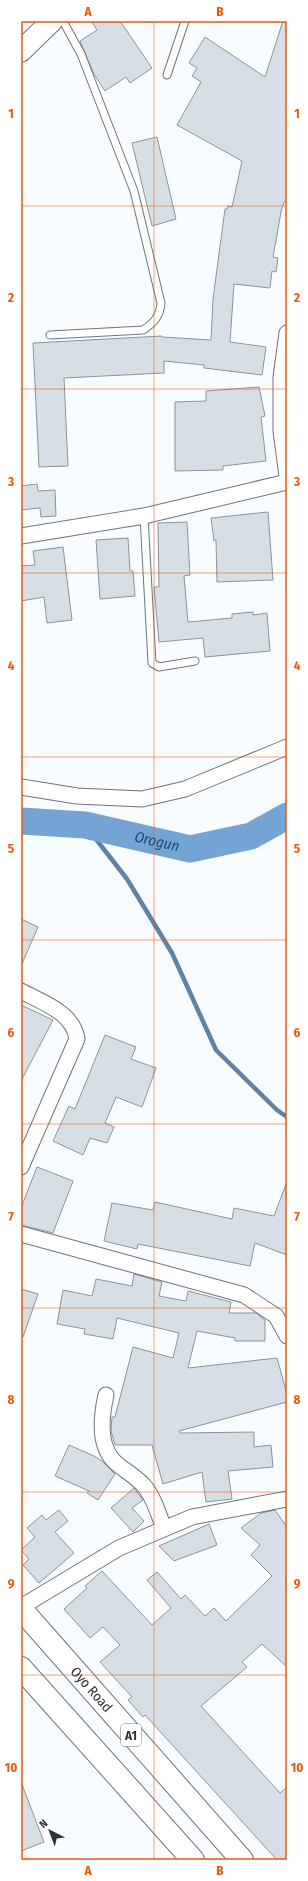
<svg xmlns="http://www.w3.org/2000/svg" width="308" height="1881" font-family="'Fira Sans Condensed',sans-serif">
<rect width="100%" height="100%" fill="#f9fcff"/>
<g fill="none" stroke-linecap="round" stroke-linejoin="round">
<path stroke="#6082a5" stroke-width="4.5" d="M 85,825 L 127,879 L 172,953 L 216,1050 L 277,1110 L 287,1117"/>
<path stroke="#74a4d4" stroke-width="27" id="s1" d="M 21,821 L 85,825 L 190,849 L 251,836 L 287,816"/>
</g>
<path fill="#d7dfe6" stroke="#8d939b" d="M 91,21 L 120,21 L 152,68 L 130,83 L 126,77 L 105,91 L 94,74 L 80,41 L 97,30 Z
M 283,21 L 287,21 L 287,202 L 284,202 L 281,212 L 273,257 L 278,258 L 276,272 L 272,271 L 270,288 L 234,284 L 230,342 L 266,347 L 262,375 L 204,368 L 204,365 L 164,361 L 164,373 L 64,378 L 68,466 L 39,467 L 33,343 L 162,336 L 162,337 L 211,340 L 213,299 L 225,209 L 227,209 L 228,206 L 232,207 L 242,161 L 177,125 L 201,82 L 192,76 L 197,68 L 189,63 L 205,37 L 265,77 Z
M 157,137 L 176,219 L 152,226 L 132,143 Z
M 259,387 L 265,416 L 261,417 L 266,461 L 223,466 L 223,470 L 175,471 L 175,402 L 206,401 L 206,391 Z
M 37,484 L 38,491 L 55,490 L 56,516 L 41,517 L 40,508 L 21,510 L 21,486 Z
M 268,512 L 273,580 L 217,582 L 216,540 L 214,541 L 211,518 Z
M 187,522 L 190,575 L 184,576 L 188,622 L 232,618 L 232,614 L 253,612 L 253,615 L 267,613 L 270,651 L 205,657 L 203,638 L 159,642 L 154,587 L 159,587 L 158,523 Z
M 128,538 L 130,571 L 133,571 L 135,596 L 100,599 L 96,540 Z
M 63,547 L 72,620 L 47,623 L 44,597 L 21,601 L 21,566 L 35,565 L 33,551 Z
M 21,919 L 38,927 L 21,966 Z
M 21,1005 L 53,1020 L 21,1081 Z
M 105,1035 L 136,1047 L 131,1059 L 156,1068 L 142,1107 L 116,1097 L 105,1123 L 114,1127 L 107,1143 L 90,1138 L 83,1155 L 53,1141 L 69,1106 L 75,1109 Z
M 37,1167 L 73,1181 L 53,1233 L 21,1225 L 21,1208 Z
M 286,1184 L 287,1184 L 287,1255 L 255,1243 L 250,1266 L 138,1244 L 137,1249 L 104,1241 L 112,1203 L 153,1210 L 155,1202 L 232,1219 L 234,1208 L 274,1216 Z
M 134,1274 L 162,1282 L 159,1296 L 186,1301 L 188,1291 L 231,1302 L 229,1313 L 256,1313 L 265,1320 L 265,1341 L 235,1341 L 235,1338 L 197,1331 L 188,1368 L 277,1358 L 287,1394 L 287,1402 L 179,1431 L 180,1433 L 254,1432 L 254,1447 L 271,1445 L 273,1467 L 228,1471 L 232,1499 L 206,1502 L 202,1472 L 163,1484 L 152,1445 L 115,1445 L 111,1431 L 112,1417 L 115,1417 L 133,1347 L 173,1358 L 179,1333 L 117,1318 L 113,1339 L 84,1334 L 85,1329 L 57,1324 L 63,1290 L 92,1296 L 96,1279 L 132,1286 Z
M 21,1289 L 38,1294 L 23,1337 L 21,1337 Z
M 69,1445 L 94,1456 L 102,1461 L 115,1474 L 98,1500 L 87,1493 L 89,1491 L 55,1476 Z
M 134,1488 L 143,1500 L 132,1508 L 144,1521 L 133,1532 L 111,1508 Z
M 59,1510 L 68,1521 L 55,1532 L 74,1553 L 39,1583 L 23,1565 L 29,1559 L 21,1550 L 35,1537 L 27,1528 L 42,1515 L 46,1520 Z
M 275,1510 L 287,1527 L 287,1667 L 262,1644 L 242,1662 L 247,1667 L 201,1706 L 280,1793 L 287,1787 L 287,1860 L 277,1860 L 145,1715 L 143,1717 L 128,1700 L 132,1697 L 100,1662 L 120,1645 L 103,1627 L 90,1638 L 64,1609 L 87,1588 L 85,1586 L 102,1571 L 152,1625 L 171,1608 L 147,1580 L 157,1572 L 181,1599 L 185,1595 L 205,1616 L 214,1608 L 226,1621 L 272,1576 L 251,1555 L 260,1545 L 241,1528 L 261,1513 Z
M 209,1524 L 217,1545 L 174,1561 L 159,1546 Z
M 21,1782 L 44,1842 L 21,1851 Z"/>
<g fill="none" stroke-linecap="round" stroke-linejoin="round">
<g stroke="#6e747b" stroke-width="9">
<path id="service" d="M 167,75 L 185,21
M 50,335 L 143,330 C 154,323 160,316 161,303 L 134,191 L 81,54 L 63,21
M 144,516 L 152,663 L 159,667 L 195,661"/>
</g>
<g stroke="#6e747b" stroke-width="17">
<path id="minor" d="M 287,333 L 281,377 L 281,431 L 287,476
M 21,536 L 144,516 L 287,482
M 21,787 L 77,796 L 142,799 L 185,789 L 287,747
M 21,991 C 43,1003 73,1012 77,1039 L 21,1167
M 21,1234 L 244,1295 L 276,1316 L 287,1336
M 106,1395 C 101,1417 98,1447 116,1463 C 125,1471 137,1477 145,1487 C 154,1498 159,1515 164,1529
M 21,1607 L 119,1548 L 192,1517 L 287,1499"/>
</g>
<g stroke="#6e747b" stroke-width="23">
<path id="secondary" d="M 21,51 L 52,21"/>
</g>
<g stroke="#6e747b" stroke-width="24">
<g id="trunk">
<path id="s2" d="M 21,1609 L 242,1860"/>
<path d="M 21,1668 L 193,1860"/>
</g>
</g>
<use href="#service" stroke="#fff" stroke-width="7"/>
<use href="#minor" stroke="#fff" stroke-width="15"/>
<use href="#secondary" stroke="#fff" stroke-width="21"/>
<use href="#trunk" stroke="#fff" stroke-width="22"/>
</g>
<path fill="none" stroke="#e8590c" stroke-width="1" stroke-opacity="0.55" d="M 154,21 L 154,1860M 21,206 L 287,206M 21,389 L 287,389M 21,573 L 287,573M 21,757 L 287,757M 21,940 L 287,940M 21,1124 L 287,1124M 21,1308 L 287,1308M 21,1492 L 287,1492M 21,1675 L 287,1675"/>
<g text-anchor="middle" stroke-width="3" stroke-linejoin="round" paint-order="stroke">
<rect fill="#fff" stroke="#6e7072" stroke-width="1" x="121" y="1724" width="20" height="22" rx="3"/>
<g font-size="13" font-weight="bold" fill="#303336">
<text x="131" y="1740">A1</text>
</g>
<g font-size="14" fill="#303336" stroke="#fff">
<text dy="5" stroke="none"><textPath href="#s2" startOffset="107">Oyo Road</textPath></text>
</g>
<g font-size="15" font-style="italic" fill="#154977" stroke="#fff">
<text dy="5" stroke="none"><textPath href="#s1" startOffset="138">Orogun</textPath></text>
</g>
</g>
<rect width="308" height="1881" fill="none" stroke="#ffffff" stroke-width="44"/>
<g transform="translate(50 1831) rotate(318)" stroke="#ffffff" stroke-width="3" paint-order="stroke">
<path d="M0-3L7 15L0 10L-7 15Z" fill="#303336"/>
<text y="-6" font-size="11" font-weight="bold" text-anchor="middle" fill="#303336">N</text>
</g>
<rect x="22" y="22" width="264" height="1837" fill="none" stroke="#e8590c" stroke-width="1.5"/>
<g font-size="13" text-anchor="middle" font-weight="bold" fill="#e8590c">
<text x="88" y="16">A</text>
<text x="220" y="16">B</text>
<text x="11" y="118">1</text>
<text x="297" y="118">1</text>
<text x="11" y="302">2</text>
<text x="297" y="302">2</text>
<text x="11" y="486">3</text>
<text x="297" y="486">3</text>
<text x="11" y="670">4</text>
<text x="297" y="670">4</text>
<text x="11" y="853">5</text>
<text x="297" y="853">5</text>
<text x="11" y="1037">6</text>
<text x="297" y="1037">6</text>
<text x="11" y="1221">7</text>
<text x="297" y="1221">7</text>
<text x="11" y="1404">8</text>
<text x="297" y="1404">8</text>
<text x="11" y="1588">9</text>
<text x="297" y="1588">9</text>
<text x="11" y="1772">10</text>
<text x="297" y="1772">10</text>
<text x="88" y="1875">A</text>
<text x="220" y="1875">B</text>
</g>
</svg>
